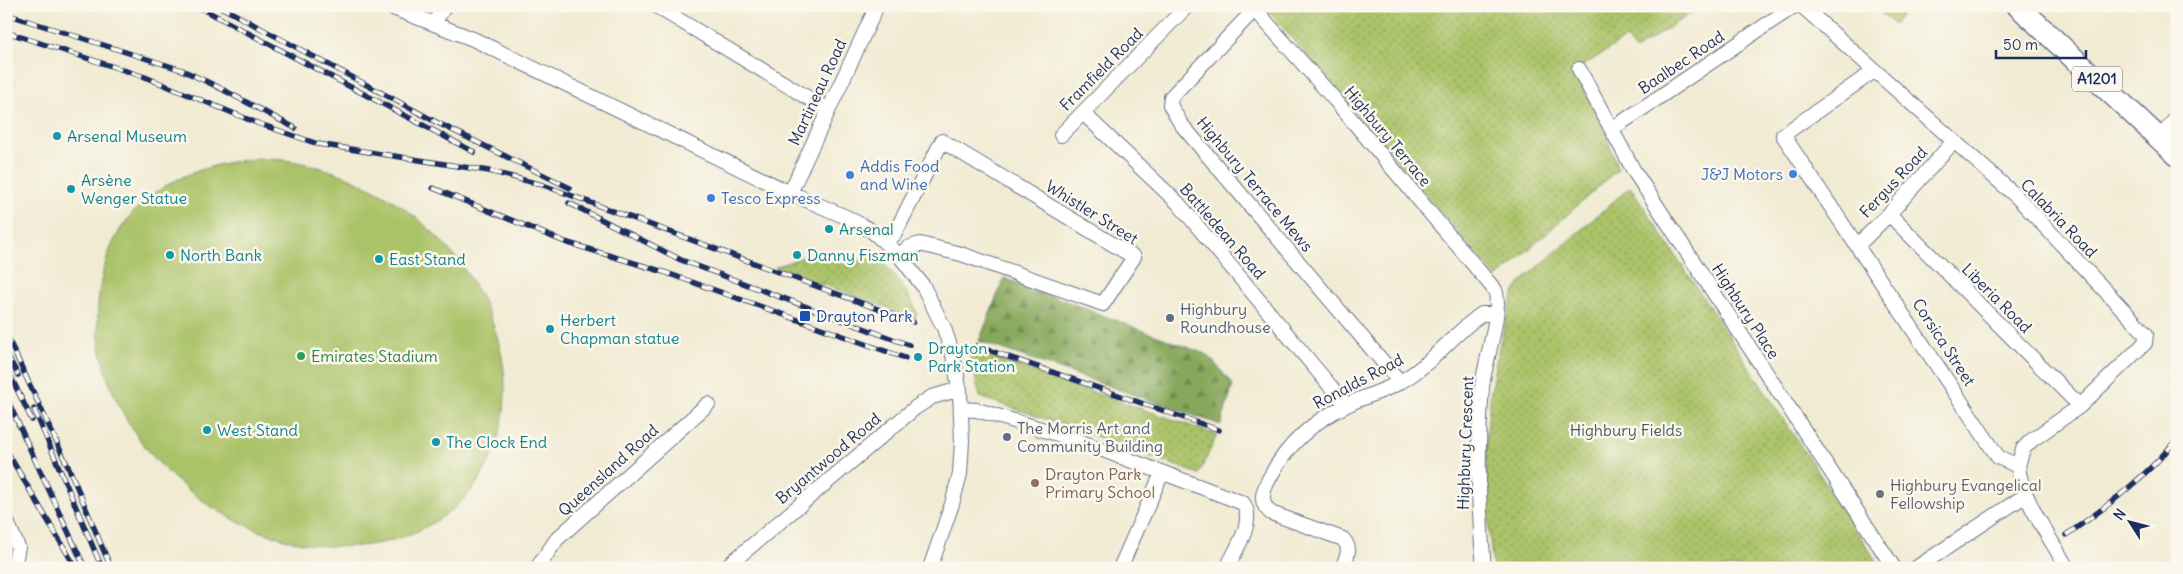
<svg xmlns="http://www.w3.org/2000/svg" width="2183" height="574" font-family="Delius,sans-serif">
<defs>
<pattern id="green-dots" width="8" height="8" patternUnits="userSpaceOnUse" patternTransform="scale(1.25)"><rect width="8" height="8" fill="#aac268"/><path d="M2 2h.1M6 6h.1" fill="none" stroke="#8a9e59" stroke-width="1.8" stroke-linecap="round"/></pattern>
<pattern id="forest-firs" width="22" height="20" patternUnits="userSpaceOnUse" patternTransform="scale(1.25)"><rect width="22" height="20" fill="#87a85c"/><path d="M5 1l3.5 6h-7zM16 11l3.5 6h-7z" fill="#6e894f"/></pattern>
</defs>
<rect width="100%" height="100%" fill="#fbf7ec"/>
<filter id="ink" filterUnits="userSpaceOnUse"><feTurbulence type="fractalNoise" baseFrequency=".02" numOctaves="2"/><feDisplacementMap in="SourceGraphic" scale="10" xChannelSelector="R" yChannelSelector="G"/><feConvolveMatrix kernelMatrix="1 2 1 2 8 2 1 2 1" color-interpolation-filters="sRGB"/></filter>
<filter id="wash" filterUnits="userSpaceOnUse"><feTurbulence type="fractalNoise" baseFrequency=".0096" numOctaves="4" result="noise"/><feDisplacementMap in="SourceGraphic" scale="20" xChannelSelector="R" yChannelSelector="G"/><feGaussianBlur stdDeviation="1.12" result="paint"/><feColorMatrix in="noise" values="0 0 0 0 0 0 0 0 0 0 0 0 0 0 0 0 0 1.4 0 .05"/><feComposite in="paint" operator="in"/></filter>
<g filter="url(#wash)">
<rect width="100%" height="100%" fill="#f1ebd3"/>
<path fill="url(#green-dots)" stroke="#627863" d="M 1264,6 L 1702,6 L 1635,50 L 1626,38 L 1574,72 L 1603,125 L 1618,169 L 1497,278 Z
M 1873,6 L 1910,6 L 1894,24 Z
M 1630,187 L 1632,189 L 1881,568 L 1493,568 C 1483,487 1482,406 1504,327 C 1508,312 1511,294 1522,281 Z
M 870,250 C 889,268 908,289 917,313 L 915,318 L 775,267 L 815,253 L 853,268 Z
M 968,348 L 975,351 L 1217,435 L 1199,474 L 1073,428 L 980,397 Z"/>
<path fill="url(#forest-firs)" stroke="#516c5d" d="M 1004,278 L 1208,355 L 1233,385 L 1221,425 L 979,341 Z"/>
<path fill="#aac268" stroke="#627863" d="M 253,159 C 263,159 274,159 284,160 C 323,165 363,181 395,202 C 471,252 525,349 498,439 C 489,469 471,497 445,515 C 404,545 352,552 302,543 C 175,519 64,390 107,258 C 128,194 190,165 253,159 Z"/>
</g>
<g filter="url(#ink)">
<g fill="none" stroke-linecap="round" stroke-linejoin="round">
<g stroke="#667187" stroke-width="16">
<path id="street" d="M 388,6 L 473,39 L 786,191 L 846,217 L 872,231 L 899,255 L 923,286 L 944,328 L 953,355 L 960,392 L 962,441 L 960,474 L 952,504 L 930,568
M 656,6 L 828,110
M 1252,6 L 1335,100 L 1495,290 C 1503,311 1484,363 1482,388 C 1477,447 1478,508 1484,568
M 1802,6 L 2017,197 L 2146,334 L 2145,343 L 2080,406 L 2032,440 L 2023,449 L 2018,466
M 1255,9 L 1171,97 L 1170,105 L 1181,124 L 1400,382
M 434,23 L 445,6
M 1579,69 L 1634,171 L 1894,568
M 1874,71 L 1783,135 L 1998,457 L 2018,466 C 2021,499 2051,538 2067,568
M 1083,113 L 1178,203 L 1346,405
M 1612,129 L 1794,6
M 1061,135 L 1187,6
M 790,193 L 877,6
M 1889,214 L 2080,406
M 894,235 L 942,141 L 1134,257 L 1103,304 L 961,254 L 920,244 L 908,248 L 899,255
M 1858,245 L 1889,214 L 1954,141
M 962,409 L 977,410 L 1071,438 L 1243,503 C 1256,522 1235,550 1227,568
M 6,520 L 18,547 L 14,568
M 537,568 L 557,539 L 708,404
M 725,568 L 915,408 L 932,397 L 960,389
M 1120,568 L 1162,473
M 1342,568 C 1347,556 1352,549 1343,539 L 1271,513 C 1259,503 1262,492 1269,479 C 1286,446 1313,421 1347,405 C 1364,396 1383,392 1400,382 C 1428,367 1450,338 1475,319 L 1482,314 L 1496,314
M 1916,568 L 2026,495"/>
</g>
<g stroke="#667187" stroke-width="22">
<path id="secondary" d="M 2161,141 L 2177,122"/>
</g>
<g stroke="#667187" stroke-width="24">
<path id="primary" d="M 2018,6 L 2177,155"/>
</g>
<use href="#street" stroke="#fff" stroke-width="14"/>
<use href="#secondary" stroke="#fff" stroke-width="20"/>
<use href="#primary" stroke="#fff" stroke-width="21"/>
<g stroke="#1b2f5e" stroke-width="5.5">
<path id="rail" d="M 197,6 L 474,152
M 219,6 L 436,122 L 570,188
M 6,14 L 182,70 L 216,86 L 295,128
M 6,32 L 145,77 L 257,123 L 318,144 L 489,171 L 543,185 L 913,322
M 433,188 L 565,242 L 664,272 L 905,358
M 569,203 L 681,260 L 909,345
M 6,334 L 71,473 L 111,568
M 977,346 L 1219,430
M 6,353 L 18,375
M 8,371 L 32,420
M 6,397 L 85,568
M 34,409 L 102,568
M 6,450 L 76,568
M 2066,535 C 2107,507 2146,477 2177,439"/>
</g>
<use href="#rail" stroke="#fbf7ec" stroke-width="4" stroke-dasharray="11" stroke-linecap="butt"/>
</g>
</g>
<g fill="#0f9aa8" stroke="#fbf7ec" stroke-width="2">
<circle cx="57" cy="136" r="5"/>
<circle cx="71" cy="189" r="5"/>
<circle cx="829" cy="229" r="5"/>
<circle cx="170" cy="255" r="5"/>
<circle cx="797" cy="255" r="5"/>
<circle cx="379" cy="259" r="5"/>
<circle cx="550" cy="329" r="5"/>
<circle cx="918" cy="357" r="5"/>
<circle cx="207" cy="430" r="5"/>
<circle cx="436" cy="442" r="5"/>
</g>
<g fill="#3f7fe0" stroke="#fbf7ec" stroke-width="2">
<circle cx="1793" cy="174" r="5"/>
<circle cx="850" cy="175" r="5"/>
<circle cx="711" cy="198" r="5"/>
</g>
<rect fill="#1a4fb4" stroke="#fbf7ec" stroke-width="2" x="799" y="310" width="12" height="12" rx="2.5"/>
<g fill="#5c6f8a" stroke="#fbf7ec" stroke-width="2">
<circle cx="1170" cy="318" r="5"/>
<circle cx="1007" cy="437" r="5"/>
</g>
<circle fill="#2e9e5b" stroke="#fbf7ec" stroke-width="2" cx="301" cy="356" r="5"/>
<circle fill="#8d6e63" stroke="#fbf7ec" stroke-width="2" cx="1035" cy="483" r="5"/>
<circle fill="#6b7280" stroke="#fbf7ec" stroke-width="2" cx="1880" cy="494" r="5"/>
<g text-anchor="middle" stroke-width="5" stroke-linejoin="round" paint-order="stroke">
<rect fill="#fbf7ec" stroke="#5e6b89" stroke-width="1" x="2072" y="66.5" width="50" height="25" rx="4"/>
<g font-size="15" font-weight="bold" fill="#1b2f5e">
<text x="2097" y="84">A1201</text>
</g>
<g font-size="16" fill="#1b2f5e" stroke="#fbf7ec">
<text transform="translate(1681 62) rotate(-34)" y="6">Baalbec Road</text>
<text transform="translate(1101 69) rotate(-45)" y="6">Framfield Road</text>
<text transform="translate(817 92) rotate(-65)" y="6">Martineau Road</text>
<text transform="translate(1388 136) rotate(50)" y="6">Highbury Terrace</text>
<text transform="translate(1893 182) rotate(-47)" y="6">Fergus Road</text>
<text transform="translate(1255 184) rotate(50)" y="6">Highbury Terrace Mews</text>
<text transform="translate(1092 212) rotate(32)" y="6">Whistler Street</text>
<text transform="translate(2059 218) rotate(46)" y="6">Calabria Road</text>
<text transform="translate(1223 231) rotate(49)" y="6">Battledean Road</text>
<text transform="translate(1997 298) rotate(45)" y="6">Liberia Road</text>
<text transform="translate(1746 311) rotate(57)" y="6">Highbury Place</text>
<text transform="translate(1944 342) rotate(57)" y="6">Corsica Street</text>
<text transform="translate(1358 381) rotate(-28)" y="6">Ronalds Road</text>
<text transform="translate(1465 443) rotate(-88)" y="6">Highbury Crescent</text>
<text transform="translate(828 458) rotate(-40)" y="6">Bryantwood Road</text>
<text transform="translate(608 470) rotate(-42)" y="6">Queensland Road</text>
</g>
<g font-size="16" fill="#0d838f" stroke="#fbf7ec" text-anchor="start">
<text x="67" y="142">Arsenal Museum</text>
<text x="81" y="186">Arsène<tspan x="81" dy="18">Wenger Statue</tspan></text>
<text x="839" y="235">Arsenal</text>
<text x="180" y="261">North Bank</text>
<text x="807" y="261">Danny Fiszman</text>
<text x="389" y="265">East Stand</text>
<text x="560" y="326">Herbert<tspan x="560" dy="18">Chapman statue</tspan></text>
<text x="928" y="354">Drayton<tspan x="928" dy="18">Park Station</tspan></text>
<text x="217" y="436">West Stand</text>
<text x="446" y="448">The Clock End</text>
</g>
<g font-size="16" fill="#366cbe" stroke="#fbf7ec" text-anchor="start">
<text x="860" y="172">Addis Food<tspan x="860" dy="18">and Wine</tspan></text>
<text x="1783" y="180" text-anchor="end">J&amp;J Motors</text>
<text x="721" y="204">Tesco Express</text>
</g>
<g font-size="16" fill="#4e5e75" stroke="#fbf7ec" text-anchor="start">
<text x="1180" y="315">Highbury<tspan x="1180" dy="18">Roundhouse</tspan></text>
<text x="1017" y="434">The Morris Art and<tspan x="1017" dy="18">Community Building</tspan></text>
</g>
<g font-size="16" fill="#164399" stroke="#fbf7ec" text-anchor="start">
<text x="816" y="322">Drayton Park</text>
</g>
<g font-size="16" fill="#27864d" stroke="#fbf7ec" text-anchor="start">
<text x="311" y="362">Emirates Stadium</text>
</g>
<g font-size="16" fill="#465b61" stroke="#fbf7ec">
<text x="1626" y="436">Highbury Fields</text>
</g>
<g font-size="16" fill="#785e54" stroke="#fbf7ec" text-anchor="start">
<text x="1045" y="480">Drayton Park<tspan x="1045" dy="18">Primary School</tspan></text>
</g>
<g font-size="16" fill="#5b616d" stroke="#fbf7ec" text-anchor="start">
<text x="1890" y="491">Highbury Evangelical<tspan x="1890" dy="18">Fellowship</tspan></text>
</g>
</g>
<rect width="2183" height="574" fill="none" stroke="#fbf7ec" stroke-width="25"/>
<g transform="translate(2130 522) rotate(306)" stroke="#fbf7ec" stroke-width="4" paint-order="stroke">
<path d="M0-4L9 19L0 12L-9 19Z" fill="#1b2f5e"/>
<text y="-8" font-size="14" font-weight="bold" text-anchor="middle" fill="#1b2f5e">N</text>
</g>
<path d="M1996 50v8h90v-8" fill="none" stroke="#1b2f5e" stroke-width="2.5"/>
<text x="2003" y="50" font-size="15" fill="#1b2f5e" stroke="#fbf7ec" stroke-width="4" paint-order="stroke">50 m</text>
</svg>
